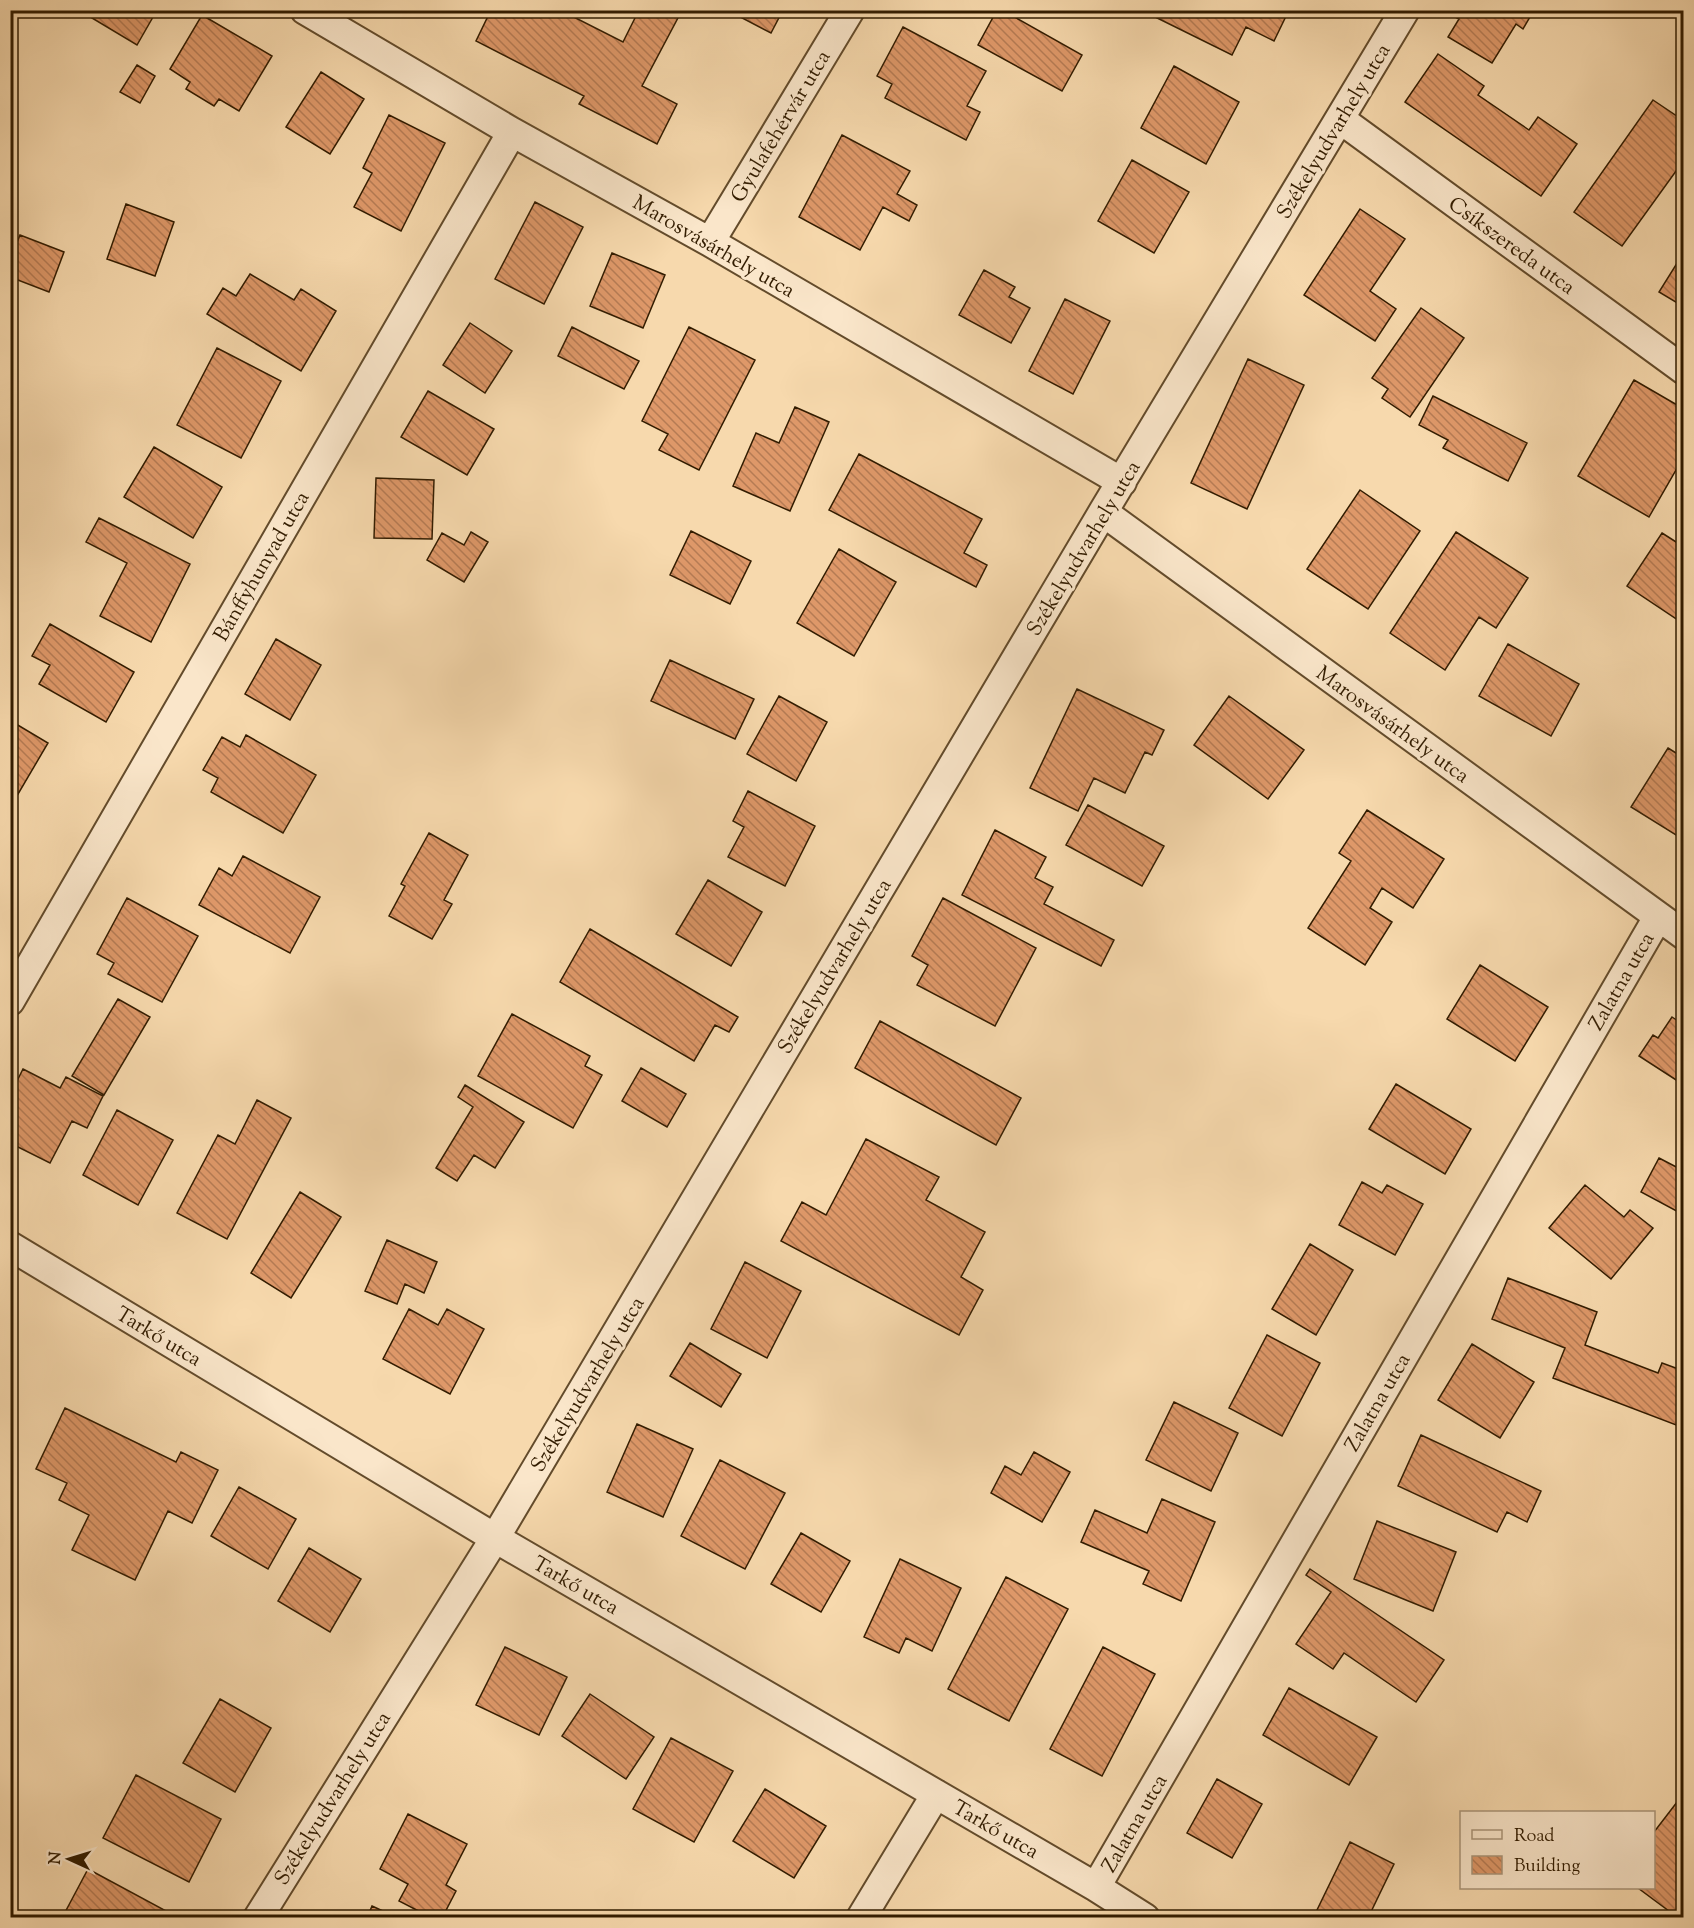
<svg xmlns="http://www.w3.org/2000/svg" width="1694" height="1928" font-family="'Sorts Mill Goudy',serif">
<defs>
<pattern id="building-back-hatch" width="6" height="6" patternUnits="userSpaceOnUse" patternTransform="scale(1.5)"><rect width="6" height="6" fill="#de9869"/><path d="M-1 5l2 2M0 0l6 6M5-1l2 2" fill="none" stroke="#b57b54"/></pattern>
</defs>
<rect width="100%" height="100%" fill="#f7d9ad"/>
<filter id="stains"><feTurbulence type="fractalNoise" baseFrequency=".00333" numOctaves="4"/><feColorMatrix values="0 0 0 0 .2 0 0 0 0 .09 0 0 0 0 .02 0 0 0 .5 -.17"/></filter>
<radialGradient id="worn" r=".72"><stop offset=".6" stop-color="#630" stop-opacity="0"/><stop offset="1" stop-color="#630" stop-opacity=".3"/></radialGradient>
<path fill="url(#building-back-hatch)" stroke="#321c00" stroke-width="1.5" d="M 82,10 L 157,10 L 137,45 L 82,12 Z
M 491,10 L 560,10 L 623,42 L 639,10 L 672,10 L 680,14 L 642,86 L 677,104 L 657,144 L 579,104 L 584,96 L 476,41 Z
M 727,10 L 783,10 L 771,33 Z
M 997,10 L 1002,10 L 1082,55 L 1062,91 L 978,45 Z
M 1141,10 L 1289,10 L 1274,41 L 1246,27 L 1232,55 Z
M 1457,10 L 1534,10 L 1523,29 L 1516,24 L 1492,63 L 1448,37 L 1459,19 L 1453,16 Z
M 202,15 L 272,56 L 239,111 L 219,99 L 214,106 L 186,89 L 190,82 L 170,69 Z
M 903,27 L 986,71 L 967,106 L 980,112 L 966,140 L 885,98 L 892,84 L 877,76 Z
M 1438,54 L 1484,86 L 1478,95 L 1529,130 L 1538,117 L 1577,144 L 1541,196 L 1405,102 Z
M 137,65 L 155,76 L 140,103 L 120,92 Z
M 1174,66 L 1239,102 L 1206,164 L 1141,128 Z
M 321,72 L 364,99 L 330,154 L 286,127 Z
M 1653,100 L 1684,121 L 1684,160 L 1622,246 L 1574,212 Z
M 389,115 L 445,143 L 401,231 L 354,207 L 372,173 L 363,168 Z
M 842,135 L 910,171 L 897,194 L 917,205 L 909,221 L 883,207 L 860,250 L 799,217 Z
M 1132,160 L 1189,192 L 1154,253 L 1098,221 Z
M 535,202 L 583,227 L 544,304 L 495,279 Z
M 126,204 L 174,222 L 155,276 L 107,259 Z
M 1360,209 L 1405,239 L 1370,291 L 1396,309 L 1375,341 L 1304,295 Z
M 20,235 L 64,252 L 49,292 L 10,277 L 10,260 Z
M 1684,252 L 1684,307 L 1659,292 Z
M 612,253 L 665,275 L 643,328 L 590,306 Z
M 984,270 L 1015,287 L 1009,297 L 1030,308 L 1011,343 L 959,315 Z
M 250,274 L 294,300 L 301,289 L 336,311 L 301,371 L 207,314 L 223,288 L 236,296 Z
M 1065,299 L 1110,321 L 1073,394 L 1029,371 Z
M 1421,308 L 1464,338 L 1410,417 L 1382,398 L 1388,389 L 1372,378 Z
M 470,323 L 512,351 L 485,393 L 443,365 Z
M 572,327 L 639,361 L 624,389 L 558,356 Z
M 689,327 L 755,360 L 699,470 L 659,450 L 668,434 L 642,421 Z
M 217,348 L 281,381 L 241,458 L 177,425 Z
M 1248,359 L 1304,385 L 1247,509 L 1191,483 Z
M 1634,380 L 1684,409 L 1684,456 L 1649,517 L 1578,476 Z
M 428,391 L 494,429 L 467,475 L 401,437 Z
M 1433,396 L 1527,443 L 1508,481 L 1443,448 L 1448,440 L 1419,425 Z
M 795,407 L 829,422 L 790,511 L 733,486 L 756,433 L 779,443 Z
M 154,447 L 222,487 L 193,538 L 124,497 Z
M 859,454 L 982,519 L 964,553 L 987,565 L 976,587 L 829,510 Z
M 376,478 L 434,480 L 432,539 L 374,538 Z
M 1360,490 L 1420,531 L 1368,609 L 1307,569 Z
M 99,518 L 190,564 L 151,642 L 100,616 L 127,563 L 86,542 Z
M 691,531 L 751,561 L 730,604 L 670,575 Z
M 471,532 L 488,542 L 464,582 L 427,560 L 442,533 L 464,545 Z
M 1456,532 L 1528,578 L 1496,628 L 1479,617 L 1445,670 L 1390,633 Z
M 1662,533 L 1684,547 L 1684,624 L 1627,586 Z
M 839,549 L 896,582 L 854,656 L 797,623 Z
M 50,624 L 134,672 L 106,722 L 39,684 L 50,665 L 32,656 Z
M 276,639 L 321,665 L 290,720 L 245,694 Z
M 1508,644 L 1579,684 L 1551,736 L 1479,696 Z
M 670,660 L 754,699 L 735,739 L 651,701 Z
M 1077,689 L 1164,730 L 1152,755 L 1145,752 L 1125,793 L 1094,778 L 1078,811 L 1030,788 Z
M 779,696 L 827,722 L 796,781 L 747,754 Z
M 1229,696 L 1304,750 L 1268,799 L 1194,745 Z
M 11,721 L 48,743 L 11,806 L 10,722 Z
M 246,735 L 316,775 L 283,833 L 211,792 L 218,778 L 203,770 L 222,737 L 240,747 Z
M 1668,748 L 1684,758 L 1684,840 L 1631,807 Z
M 748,791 L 815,826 L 785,886 L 728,857 L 744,827 L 733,821 Z
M 1088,805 L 1164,846 L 1142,886 L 1066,845 Z
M 1367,810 L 1444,859 L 1413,908 L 1382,888 L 1370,908 L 1392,922 L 1365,965 L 1308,928 L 1351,861 L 1339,853 Z
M 995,830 L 1046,857 L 1035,878 L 1053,887 L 1044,904 L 1114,940 L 1101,966 L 962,895 Z
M 429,833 L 468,855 L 444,900 L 452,904 L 432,939 L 389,916 L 405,886 L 401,884 Z
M 243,856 L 320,897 L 290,953 L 199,905 L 219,868 L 232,876 Z
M 708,880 L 762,912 L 731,966 L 676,934 Z
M 127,898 L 198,936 L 162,1002 L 108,974 L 114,963 L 97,954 Z
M 943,898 L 1036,948 L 995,1026 L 917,985 L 928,965 L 912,956 Z
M 590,929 L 738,1017 L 729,1032 L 715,1025 L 694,1061 L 560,982 Z
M 1480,965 L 1548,1007 L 1515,1061 L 1447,1019 Z
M 118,999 L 150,1017 L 104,1095 L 72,1076 Z
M 512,1014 L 590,1056 L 585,1066 L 602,1075 L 573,1128 L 478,1076 Z
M 1672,1017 L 1684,1025 L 1684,1085 L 1639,1056 L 1653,1035 L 1658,1038 Z
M 880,1021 L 1021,1098 L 996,1145 L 855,1068 Z
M 641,1068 L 686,1094 L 667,1127 L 622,1101 Z
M 23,1069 L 60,1088 L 66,1077 L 103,1096 L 87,1128 L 72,1121 L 50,1163 L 10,1143 L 10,1095 Z
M 1396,1084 L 1471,1129 L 1445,1174 L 1369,1129 Z
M 465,1085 L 524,1122 L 495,1168 L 474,1155 L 457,1181 L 436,1168 L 473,1107 L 458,1097 Z
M 257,1100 L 291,1118 L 227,1239 L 177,1213 L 218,1135 L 235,1144 Z
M 117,1110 L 173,1140 L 138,1205 L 83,1175 Z
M 866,1139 L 939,1177 L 926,1200 L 985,1232 L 961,1277 L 983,1290 L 959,1335 L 781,1241 L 802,1202 L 826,1215 Z
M 1659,1158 L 1684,1171 L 1684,1215 L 1641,1192 Z
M 1362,1182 L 1382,1193 L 1387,1185 L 1423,1204 L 1395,1255 L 1339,1225 Z
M 1585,1185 L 1624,1217 L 1630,1210 L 1653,1228 L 1611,1279 L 1549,1228 Z
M 300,1192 L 341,1217 L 291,1298 L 251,1273 Z
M 387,1240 L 437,1262 L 424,1293 L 405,1284 L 397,1304 L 365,1291 Z
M 1310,1244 L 1353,1270 L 1316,1335 L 1272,1309 Z
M 745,1262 L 801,1291 L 767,1358 L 711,1329 Z
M 1508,1278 L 1597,1312 L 1585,1345 L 1658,1373 L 1662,1363 L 1684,1371 L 1684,1428 L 1553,1378 L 1565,1348 L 1492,1319 Z
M 409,1309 L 438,1325 L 447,1309 L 484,1329 L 450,1394 L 383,1359 Z
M 1267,1335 L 1320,1363 L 1282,1436 L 1229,1408 Z
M 690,1343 L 741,1374 L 721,1407 L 670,1376 Z
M 1472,1344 L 1534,1382 L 1500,1438 L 1438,1400 Z
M 1174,1402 L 1238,1433 L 1211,1491 L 1146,1460 Z
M 65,1408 L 176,1462 L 181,1452 L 218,1470 L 192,1523 L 168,1511 L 135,1580 L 72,1550 L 89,1515 L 59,1500 L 67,1483 L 36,1469 Z
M 637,1424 L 693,1449 L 663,1517 L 607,1492 Z
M 1421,1435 L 1541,1491 L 1527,1522 L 1507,1512 L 1497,1532 L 1398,1486 Z
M 1034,1452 L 1070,1472 L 1042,1522 L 991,1493 L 1005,1466 L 1021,1475 Z
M 720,1460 L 785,1493 L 745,1569 L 681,1536 Z
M 239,1487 L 296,1519 L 268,1569 L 211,1536 Z
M 1162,1499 L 1215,1522 L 1181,1601 L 1143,1584 L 1149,1571 L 1081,1542 L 1095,1510 L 1147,1533 Z
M 1377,1521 L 1456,1552 L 1433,1611 L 1354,1579 Z
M 801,1533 L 850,1561 L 821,1612 L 771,1584 Z
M 309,1548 L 361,1579 L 330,1632 L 278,1601 Z
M 900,1559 L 961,1588 L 932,1651 L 906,1638 L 899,1653 L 864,1637 Z
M 1310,1569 L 1444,1660 L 1416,1702 L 1344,1653 L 1333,1669 L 1296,1644 L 1331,1592 L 1306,1575 Z
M 1006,1577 L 1068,1609 L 1009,1721 L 948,1689 Z
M 505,1647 L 567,1677 L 539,1735 L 476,1705 Z
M 1103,1647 L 1155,1674 L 1102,1776 L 1050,1749 Z
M 1289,1688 L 1377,1737 L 1349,1785 L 1263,1735 Z
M 590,1694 L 654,1737 L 626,1779 L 562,1736 Z
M 220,1699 L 271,1728 L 235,1792 L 183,1763 Z
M 671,1738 L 733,1771 L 694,1842 L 633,1809 Z
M 136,1775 L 221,1819 L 189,1882 L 103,1838 Z
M 1217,1779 L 1262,1804 L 1232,1858 L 1187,1833 Z
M 765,1789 L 826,1826 L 794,1878 L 733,1841 Z
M 1684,1793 L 1684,1908 L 1677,1917 L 1638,1888 L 1654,1888 L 1654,1832 Z
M 408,1814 L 467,1844 L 446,1885 L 456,1891 L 442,1918 L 432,1918 L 399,1901 L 408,1884 L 380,1869 Z
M 1350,1842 L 1394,1864 L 1368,1918 L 1331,1918 L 1317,1910 Z
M 88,1869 L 168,1912 L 165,1918 L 62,1918 Z
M 372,1906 L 398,1918 L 367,1918 Z"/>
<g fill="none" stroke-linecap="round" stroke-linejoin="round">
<g stroke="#634b2b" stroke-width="32">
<path id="minor" d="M 305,10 L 512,132 L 710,242 L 1122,482
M 1340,119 L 1684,370
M 710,242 L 850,10
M 1103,512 L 1684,935
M 10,1001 L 512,132
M 10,1246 L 495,1538 L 1096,1887 L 1145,1918
M 1096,1887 L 1658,917
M 258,1918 L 495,1538 L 1103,512 L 1405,10
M 861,1918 L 936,1794"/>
</g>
<use href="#minor" stroke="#fae6ca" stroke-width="28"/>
</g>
<g text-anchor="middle" stroke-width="6" stroke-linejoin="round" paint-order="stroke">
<g font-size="21" fill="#321c00" stroke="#fae6ca">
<text transform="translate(780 126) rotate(-59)" y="7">Gyulafehérvár utca</text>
<text transform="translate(1333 131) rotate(-59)" y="7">Székelyudvarhely utca</text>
<text transform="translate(1512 245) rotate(36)" y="7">Csíkszereda utca</text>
<text transform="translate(714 246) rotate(30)" y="7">Marosvásárhely utca</text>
<text transform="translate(1083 548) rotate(-59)" y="7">Székelyudvarhely utca</text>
<text transform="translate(261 566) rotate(-60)" y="7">Bánffyhunyad utca</text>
<text transform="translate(1393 724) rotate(36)" y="7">Marosvásárhely utca</text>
<text transform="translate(834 966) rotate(-59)" y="7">Székelyudvarhely utca</text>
<text transform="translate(1621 981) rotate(-60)" y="7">Zalatna utca</text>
<text transform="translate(159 1336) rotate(31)" y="7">Tarkő utca</text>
<text transform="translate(587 1384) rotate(-59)" y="7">Székelyudvarhely utca</text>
<text transform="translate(1377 1402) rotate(-60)" y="7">Zalatna utca</text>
<text transform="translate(576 1585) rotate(30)" y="7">Tarkő utca</text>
<text transform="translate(332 1798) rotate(-58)" y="7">Székelyudvarhely utca</text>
<text transform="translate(1134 1823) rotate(-60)" y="7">Zalatna utca</text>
<text transform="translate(996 1829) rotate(30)" y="7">Tarkő utca</text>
</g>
</g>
<rect width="1694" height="1928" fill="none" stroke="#f7d9ad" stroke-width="36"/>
<rect x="12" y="12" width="1670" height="1904" fill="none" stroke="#321c00" stroke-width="3"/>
<rect x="18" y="18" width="1658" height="1892" fill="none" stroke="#321c00" stroke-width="1.5"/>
<rect x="1460" y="1811" width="195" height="78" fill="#fae6ca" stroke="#aa9579" stroke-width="1.5"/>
<rect x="1472" y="1830" width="30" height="9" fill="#fae6ca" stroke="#aa9579" stroke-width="1.5"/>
<text x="1514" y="1841" font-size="18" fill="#321c00">Road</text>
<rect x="1472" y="1856" width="30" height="18" fill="url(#building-back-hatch)" stroke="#aa9579" stroke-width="1.5"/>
<text x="1514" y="1871" font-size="18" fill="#321c00">Building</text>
<g transform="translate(69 1859) rotate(274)" stroke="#fae6ca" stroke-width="4.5" paint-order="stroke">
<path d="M0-4.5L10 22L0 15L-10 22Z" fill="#321c00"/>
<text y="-9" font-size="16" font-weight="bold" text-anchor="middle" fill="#321c00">N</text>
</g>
<rect width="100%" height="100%" filter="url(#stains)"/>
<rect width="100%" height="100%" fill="url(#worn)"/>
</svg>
